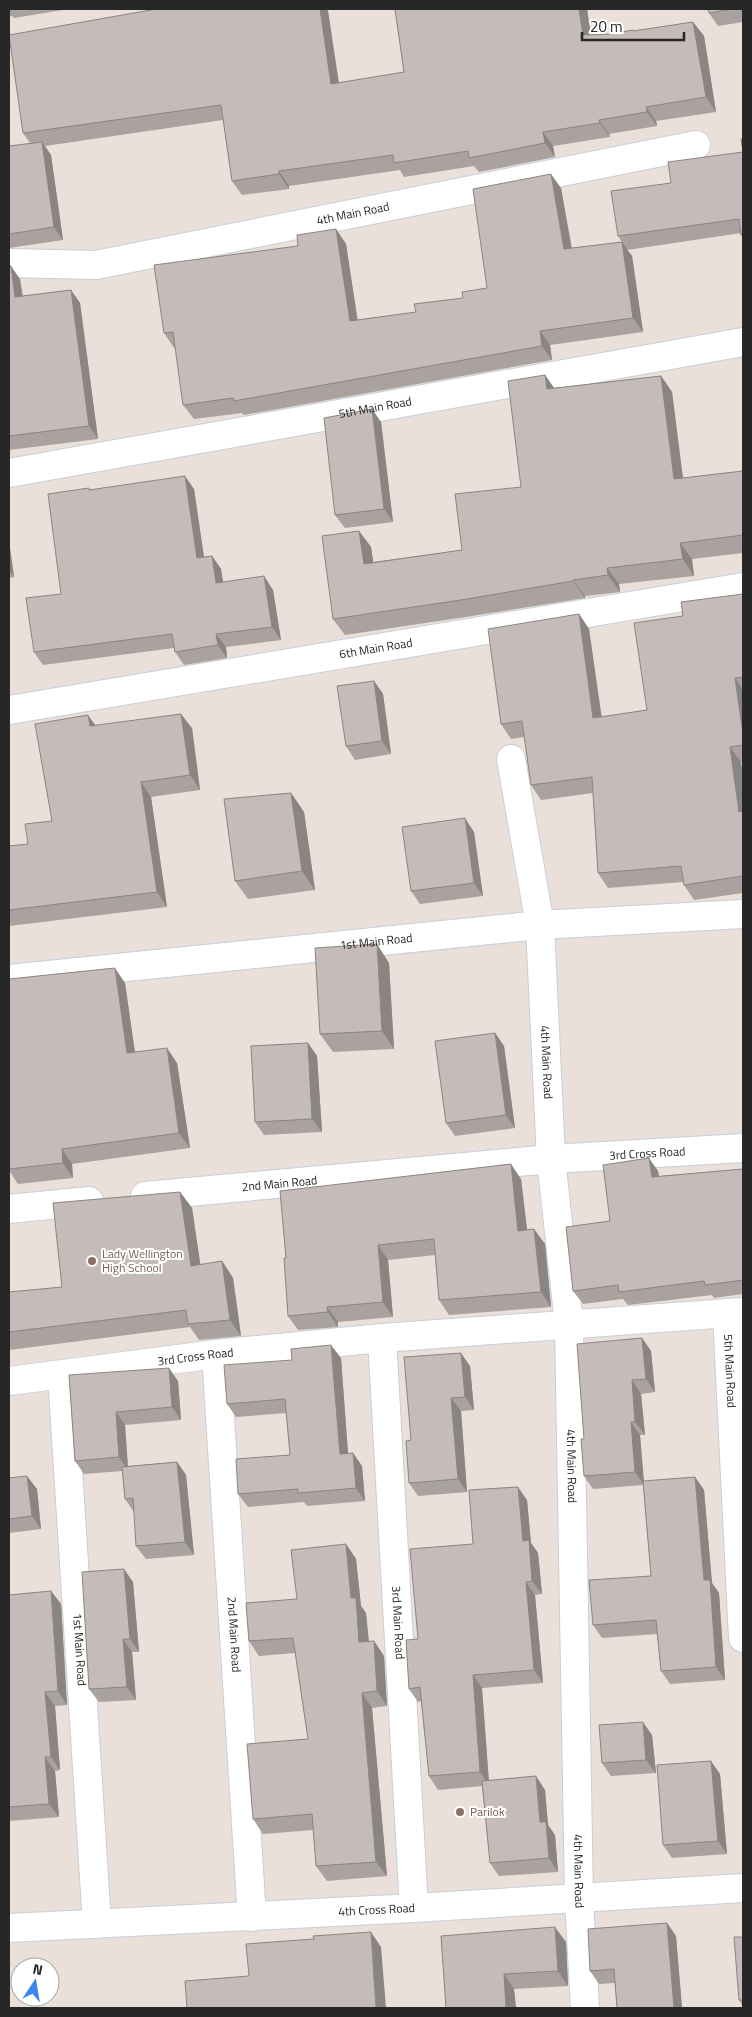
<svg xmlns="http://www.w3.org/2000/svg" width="752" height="2017" font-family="'Titillium Web',sans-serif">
<rect width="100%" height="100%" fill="#eadfd9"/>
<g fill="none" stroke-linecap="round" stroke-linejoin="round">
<g stroke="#c7cfd9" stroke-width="30">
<g id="street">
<path id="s1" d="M 9,263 L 96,265 L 696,145"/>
<path id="s2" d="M 9,473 L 743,342"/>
<path id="s3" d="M 9,710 L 743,587"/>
<path id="s4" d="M 511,759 L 540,925 L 551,1159 L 569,1324 L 579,1899 L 585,2008"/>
<path id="s5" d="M 9,979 L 540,925 L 743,914"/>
<path id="s6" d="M 145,1196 L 551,1159 L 743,1148"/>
<path d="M 9,1209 L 89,1201"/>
<path id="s7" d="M 727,1313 L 743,1638"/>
<path id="s8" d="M 382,1338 L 414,1908"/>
<path id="s9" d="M 216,1354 L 252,1917"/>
<path id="s10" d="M 62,1375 L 97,1924"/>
<path id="s11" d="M 9,1381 L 216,1354 L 382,1338 L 743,1312"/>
</g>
</g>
<g stroke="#c7cfd9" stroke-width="30">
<g id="secondary">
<path id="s12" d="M 9,1928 L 414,1908 L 743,1888"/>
</g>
</g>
<use href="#street" stroke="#fff" stroke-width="28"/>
<use href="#secondary" stroke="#fff" stroke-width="28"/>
</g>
<path fill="#a9a29f" d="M 9,9 L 69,9 L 14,18 L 12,16 L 9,16 Z
M 395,9 L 587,9 L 591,35 L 609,34 L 633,30 L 634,31 L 693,22 L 704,36 L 716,112 L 656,121 L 657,126 L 609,134 L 610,137 L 553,146 L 555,157 L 479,172 L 474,166 L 404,177 L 400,170 L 289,186 L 289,189 L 242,195 L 232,181 L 223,120 L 45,146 L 51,155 L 63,240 L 9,248 L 9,146 L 30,143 L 23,133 L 151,10 L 328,11 L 339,83 L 404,72 Z
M 708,9 L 743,9 L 743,22 L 718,26 L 709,13 Z
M 743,139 L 743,238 L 741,235 L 741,233 L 627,250 L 632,256 L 643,332 L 550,345 L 552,360 L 244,415 L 242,413 L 194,419 L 183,405 L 176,347 L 174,348 L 164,333 L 298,246 L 336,229 L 346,244 L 357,320 L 416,312 L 463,298 L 487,288 L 561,188 L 572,248 L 622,242 L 618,236 L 671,183 L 743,152 Z
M 9,266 L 20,279 L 23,296 L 71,290 L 80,303 L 98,439 L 9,450 Z
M 545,375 L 554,388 L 661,376 L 672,392 L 683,478 L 743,471 L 743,553 L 692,559 L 694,576 L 619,584 L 620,592 L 585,596 L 585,598 L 472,616 L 345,635 L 333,619 L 359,531 L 371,547 L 373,562 L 462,550 L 521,487 Z
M 381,422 L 393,522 L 345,528 L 335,515 Z
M 194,489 L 204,557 L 212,556 L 221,569 L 223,582 L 273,590 L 281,640 L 226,647 L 227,658 L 184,665 L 175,652 L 174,648 L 43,665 L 34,652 L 61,594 L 90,490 Z
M 9,541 L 14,577 L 9,578 Z
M 743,594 L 743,762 L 741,762 L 743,780 L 743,893 L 694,900 L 684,885 L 683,882 L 608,888 L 598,873 L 593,793 L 541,800 L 531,785 L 524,737 L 511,739 L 501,724 L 579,614 L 589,629 L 601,717 L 647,710 L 683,616 Z
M 374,681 L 383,694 L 391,754 L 355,760 L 346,746 Z
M 95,725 L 192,728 L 200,790 L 151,797 L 167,907 L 9,926 L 9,846 L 28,844 L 52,821 Z
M 291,793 L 304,812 L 315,890 L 248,899 L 235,881 Z
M 474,832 L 483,896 L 420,904 L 411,891 Z
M 389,963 L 394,1049 L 333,1052 L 320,1034 Z
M 9,979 L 125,983 L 135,1052 L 177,1063 L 190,1148 L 72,1164 L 73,1178 L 18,1184 L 9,1170 Z
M 495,1033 L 504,1046 L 515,1128 L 455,1136 L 446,1123 Z
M 308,1043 L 317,1056 L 322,1132 L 264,1135 L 255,1122 Z
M 743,1169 L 743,1294 L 714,1298 L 712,1295 L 628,1305 L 623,1299 L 583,1304 L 573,1291 L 610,1221 L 658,1171 L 659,1176 Z
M 521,1179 L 527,1230 L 545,1244 L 551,1307 L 449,1315 L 439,1300 L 435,1255 L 388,1260 L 393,1317 L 338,1322 L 338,1327 L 298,1330 L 288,1316 L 286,1258 Z
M 180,1192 L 192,1208 L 200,1265 L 222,1261 L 233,1278 L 241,1336 L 199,1340 L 190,1327 L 9,1350 L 9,1292 L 62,1287 Z
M 642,1338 L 651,1351 L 655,1392 L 641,1394 L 645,1435 L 640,1435 L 644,1481 L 695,1477 L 704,1490 L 712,1583 L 719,1593 L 725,1680 L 670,1684 L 661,1671 L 657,1634 L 602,1638 L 593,1625 L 651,1576 L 643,1485 L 593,1489 L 584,1476 L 584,1439 Z
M 341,1358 L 348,1453 L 353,1453 L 362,1466 L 365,1501 L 307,1506 L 304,1502 L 248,1507 L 238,1494 L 290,1455 L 286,1413 L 236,1417 L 227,1404 Z
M 470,1366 L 474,1410 L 461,1411 L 467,1492 L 418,1496 L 409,1483 L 411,1440 Z
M 69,1375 L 178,1381 L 181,1420 L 125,1425 L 128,1466 L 177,1462 L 186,1475 L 194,1555 L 146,1559 L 136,1546 L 134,1512 L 125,1499 L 122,1471 L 84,1474 L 75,1461 Z
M 9,1478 L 37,1489 L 41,1529 L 9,1533 Z
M 527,1500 L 531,1543 L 538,1553 L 542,1594 L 535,1595 L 543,1683 L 482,1688 L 489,1780 L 545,1790 L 548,1825 L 555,1835 L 558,1872 L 499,1876 L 490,1863 L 482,1786 L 438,1790 L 429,1776 L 421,1701 L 418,1702 L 409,1689 L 418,1639 L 473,1544 Z
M 346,1544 L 356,1559 L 361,1606 L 366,1613 L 369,1641 L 374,1641 L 384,1656 L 387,1706 L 372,1708 L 387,1876 L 327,1881 L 316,1866 L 313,1830 L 263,1834 L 253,1819 L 308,1739 L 295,1653 L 259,1656 L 249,1641 L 297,1599 Z
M 133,1582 L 139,1652 L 132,1652 L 136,1700 L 99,1702 L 89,1689 Z
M 51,1591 L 61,1604 L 67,1705 L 55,1706 L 60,1770 L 55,1771 L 59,1817 L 9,1821 L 9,1595 Z
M 652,1735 L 656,1773 L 611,1776 L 602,1763 Z
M 720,1774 L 727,1854 L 672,1858 L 663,1845 Z
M 667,1923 L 676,1936 L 682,2008 L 617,2008 L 615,1983 L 599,1984 L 590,1971 Z
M 441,1936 L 566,1942 L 568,1986 L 514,1989 L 516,2008 L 446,2008 Z
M 743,1937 L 743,2007 L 739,2000 Z"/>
<path fill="#8a8482" d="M 320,9 L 327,9 L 328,11 L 341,99 L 331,84 Z
M 579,9 L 587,9 L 593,49 L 583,35 Z
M 693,22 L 704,36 L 716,112 L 706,97 Z
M 646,107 L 656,121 L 657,126 L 647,112 Z
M 599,120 L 609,134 L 610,137 L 600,123 Z
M 543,132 L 553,146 L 555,157 L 545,143 Z
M 42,142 L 51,155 L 63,240 L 54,227 Z
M 279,171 L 289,186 L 289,189 L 279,174 Z
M 551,174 L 561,188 L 574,264 L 564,249 Z
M 336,229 L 346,244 L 360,335 L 350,321 Z
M 622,242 L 632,256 L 643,332 L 633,318 Z
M 11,266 L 20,279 L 24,310 L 15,297 Z
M 71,290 L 80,303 L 98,439 L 89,426 Z
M 540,331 L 550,345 L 552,360 L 542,346 Z
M 545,375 L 556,391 L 547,389 Z
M 661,376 L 672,392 L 685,495 L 674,479 Z
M 372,409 L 381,422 L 393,522 L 384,509 Z
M 185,476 L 194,489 L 206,571 L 197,558 Z
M 359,531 L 371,547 L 376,580 L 364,564 Z
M 9,541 L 14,577 L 9,570 Z
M 680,543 L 692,559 L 694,576 L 683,559 Z
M 212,556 L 221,569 L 225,596 L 216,583 Z
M 607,568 L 619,584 L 620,592 L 608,575 Z
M 264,576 L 273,590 L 281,640 L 272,627 Z
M 573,580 L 585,596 L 585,598 L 573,581 Z
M 579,614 L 589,629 L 604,733 L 593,718 Z
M 216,634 L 226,647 L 227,658 L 218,645 Z
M 735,678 L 743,690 L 743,734 Z
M 374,681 L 383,694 L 391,754 L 382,741 Z
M 181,714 L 192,728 L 200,790 L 190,775 Z
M 88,715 L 98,729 L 90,726 Z
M 730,747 L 741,762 L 743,780 L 743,817 L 739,812 Z
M 141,782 L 151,797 L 167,907 L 157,892 Z
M 291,793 L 304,812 L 315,890 L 302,871 Z
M 465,818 L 474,832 L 483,896 L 474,883 Z
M 377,944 L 389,963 L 394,1049 L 382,1031 Z
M 115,968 L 125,983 L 137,1068 L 127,1053 Z
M 495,1033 L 504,1046 L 515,1128 L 506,1115 Z
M 308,1043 L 317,1056 L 322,1132 L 312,1119 Z
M 167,1048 L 177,1063 L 190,1148 L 179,1133 Z
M 62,1149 L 72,1164 L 73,1178 L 63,1163 Z
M 649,1158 L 658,1171 L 661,1190 L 652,1177 Z
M 511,1164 L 521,1179 L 529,1246 L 518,1231 Z
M 180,1192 L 192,1208 L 203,1282 L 191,1266 Z
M 534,1229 L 545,1244 L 551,1307 L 541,1292 Z
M 378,1245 L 388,1260 L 393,1317 L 383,1302 Z
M 222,1261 L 233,1278 L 241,1336 L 230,1320 Z
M 327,1307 L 338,1322 L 338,1327 L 328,1312 Z
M 642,1338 L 651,1351 L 655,1392 L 646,1379 Z
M 331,1345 L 341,1358 L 349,1467 L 340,1454 Z
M 461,1353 L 470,1366 L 474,1410 L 465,1397 Z
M 169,1368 L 178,1381 L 181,1420 L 172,1407 Z
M 632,1380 L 641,1394 L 645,1435 L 635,1422 Z
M 451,1398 L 461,1411 L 467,1492 L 458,1479 Z
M 116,1412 L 125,1425 L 128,1470 L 119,1457 Z
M 631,1422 L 640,1435 L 644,1485 L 635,1472 Z
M 353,1453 L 362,1466 L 365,1501 L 356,1488 Z
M 177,1462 L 186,1475 L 194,1555 L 185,1542 Z
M 27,1476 L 37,1489 L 41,1529 L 32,1516 Z
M 695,1477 L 704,1490 L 712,1583 L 719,1593 L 725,1680 L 716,1667 L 704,1580 Z
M 518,1487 L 527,1500 L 531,1543 L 538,1553 L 542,1594 L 532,1581 L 523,1541 Z
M 346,1544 L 356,1559 L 361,1606 L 366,1613 L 370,1657 L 359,1642 L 351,1598 Z
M 124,1569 L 133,1582 L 139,1652 L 130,1639 Z
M 526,1582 L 535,1595 L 543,1683 L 534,1670 Z
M 51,1591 L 61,1604 L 67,1705 L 58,1691 Z
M 123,1639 L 132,1652 L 136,1700 L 127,1687 Z
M 374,1641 L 384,1656 L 387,1706 L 377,1691 Z
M 473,1675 L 482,1688 L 489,1785 L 480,1772 Z
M 45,1692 L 55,1706 L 60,1770 L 51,1757 Z
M 362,1693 L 372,1708 L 387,1876 L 376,1862 Z
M 643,1722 L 652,1735 L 656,1773 L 646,1760 Z
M 45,1757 L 55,1771 L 59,1817 L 49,1804 Z
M 711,1761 L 720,1774 L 727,1854 L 718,1841 Z
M 536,1776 L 545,1790 L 548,1825 L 555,1835 L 558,1872 L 549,1858 L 540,1822 Z
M 667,1923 L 676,1936 L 682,2008 L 674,2008 Z
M 555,1927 L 566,1942 L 568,1986 L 558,1971 Z
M 371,1932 L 381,1947 L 386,2008 L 376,2008 Z
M 504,1974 L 514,1989 L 516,2008 L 506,2008 Z"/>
<path fill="#c5bcb9" stroke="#8a8482" d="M 153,9 L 320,9 L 331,84 L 404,72 L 395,9 L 579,9 L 583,35 L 609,34 L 633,30 L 633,31 L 693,22 L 706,97 L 646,107 L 647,112 L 599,120 L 600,123 L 543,132 L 545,143 L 469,158 L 468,151 L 394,163 L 393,155 L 279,171 L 279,174 L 232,181 L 221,105 L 23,133 L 9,35 L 151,10 Z
M 708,9 L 733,9 L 709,13 Z
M 741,139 L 743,139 L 743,235 L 741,235 L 739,219 L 618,236 L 611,191 L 671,183 L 668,162 L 743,152 Z
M 42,142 L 54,227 L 9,234 L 9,146 Z
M 551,174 L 564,249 L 622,242 L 633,318 L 540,331 L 542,346 L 234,401 L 233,398 L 183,405 L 173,332 L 164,333 L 154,265 L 298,246 L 297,235 L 336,229 L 350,321 L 416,312 L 414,304 L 463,298 L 462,292 L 487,288 L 473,189 Z
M 9,266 L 11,266 L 15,297 L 71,290 L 89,426 L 9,436 Z
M 545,375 L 547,389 L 661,376 L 674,479 L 743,471 L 743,535 L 680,543 L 683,559 L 607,568 L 608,575 L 573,580 L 573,581 L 461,600 L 333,619 L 322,536 L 359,531 L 364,564 L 462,550 L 455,494 L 521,487 L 508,381 Z
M 372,409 L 384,509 L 335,515 L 324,418 Z
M 185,476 L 197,558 L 212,556 L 216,583 L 264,576 L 272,627 L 216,634 L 218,645 L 175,652 L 172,634 L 34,652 L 26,598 L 61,594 L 48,494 L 89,488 L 89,490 Z
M 743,594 L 743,677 L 735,678 L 743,734 L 743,745 L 730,747 L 739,812 L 743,811 L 743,876 L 684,885 L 681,866 L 598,873 L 592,777 L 531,785 L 522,721 L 501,724 L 488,629 L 579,614 L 593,718 L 647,710 L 634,623 L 683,616 L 681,602 Z
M 374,681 L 382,741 L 346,746 L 337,686 Z
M 181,714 L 190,775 L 141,782 L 157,892 L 9,910 L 9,846 L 28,844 L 25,824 L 52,821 L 35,724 L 88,715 L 90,726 Z
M 291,793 L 302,871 L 235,881 L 224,799 Z
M 465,818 L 474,883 L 411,891 L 402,827 Z
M 377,944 L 382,1031 L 320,1034 L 315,948 Z
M 115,968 L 127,1053 L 167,1048 L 179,1133 L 62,1149 L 63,1163 L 9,1169 L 9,979 Z
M 495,1033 L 506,1115 L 446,1123 L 435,1041 Z
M 308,1043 L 312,1119 L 255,1122 L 251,1046 Z
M 649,1158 L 652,1177 L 743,1169 L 743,1280 L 705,1285 L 704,1281 L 619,1292 L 618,1285 L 573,1291 L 566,1227 L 610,1221 L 603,1165 Z
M 511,1164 L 518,1231 L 534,1229 L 541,1292 L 439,1300 L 434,1239 L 378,1245 L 383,1302 L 327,1307 L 328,1312 L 288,1316 L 284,1258 L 286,1258 L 280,1191 Z
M 180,1192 L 191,1266 L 222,1261 L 230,1320 L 188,1324 L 186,1310 L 9,1332 L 9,1292 L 62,1287 L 53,1203 Z
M 642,1338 L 646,1379 L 632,1380 L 635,1422 L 631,1422 L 635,1472 L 584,1476 L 581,1439 L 584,1439 L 577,1344 Z
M 331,1345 L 340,1454 L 353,1453 L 356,1488 L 298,1493 L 298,1489 L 238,1494 L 236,1459 L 290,1455 L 285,1399 L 227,1404 L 224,1365 L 292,1360 L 291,1349 Z
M 461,1353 L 465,1397 L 451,1398 L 458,1479 L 409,1483 L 406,1441 L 411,1440 L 404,1357 Z
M 169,1368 L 172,1407 L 116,1412 L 119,1457 L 75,1461 L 69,1375 Z
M 177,1462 L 185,1542 L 136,1546 L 133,1498 L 125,1499 L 122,1467 Z
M 27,1476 L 32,1516 L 9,1519 L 9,1478 Z
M 695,1477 L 704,1580 L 710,1580 L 716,1667 L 661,1671 L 656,1620 L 593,1625 L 589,1580 L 651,1576 L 643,1481 Z
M 518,1487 L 523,1541 L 529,1540 L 532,1581 L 526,1582 L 534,1670 L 473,1675 L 480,1772 L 429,1776 L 420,1687 L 409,1689 L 406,1640 L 418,1639 L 410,1549 L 473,1544 L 469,1490 Z
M 346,1544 L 351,1598 L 356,1598 L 359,1642 L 374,1641 L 377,1691 L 362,1693 L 376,1862 L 316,1866 L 312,1814 L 253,1819 L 247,1744 L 308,1739 L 293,1638 L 249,1641 L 246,1603 L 297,1599 L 291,1550 Z
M 124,1569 L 130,1639 L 123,1639 L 127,1687 L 89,1689 L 82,1572 Z
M 51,1591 L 58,1691 L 45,1692 L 51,1757 L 45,1757 L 49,1804 L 9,1807 L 9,1595 Z
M 643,1722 L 646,1760 L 602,1763 L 599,1725 Z
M 711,1761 L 718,1841 L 663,1845 L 657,1765 Z
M 536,1776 L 540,1822 L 546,1822 L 549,1858 L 490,1863 L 482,1781 Z
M 667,1923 L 674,2008 L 617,2008 L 614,1969 L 590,1971 L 588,1929 Z
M 555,1927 L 558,1971 L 504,1974 L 506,2008 L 446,2008 L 441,1936 Z
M 371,1932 L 376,2008 L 187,2008 L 185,1981 L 249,1976 L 246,1944 L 314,1939 L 313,1936 Z
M 734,1937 L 743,1937 L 743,2000 L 739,2000 Z"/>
<g fill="#8d6e63" stroke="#fff" stroke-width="2">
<circle cx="92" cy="1261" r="5"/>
<circle cx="460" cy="1812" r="5"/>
</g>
<g text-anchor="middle" stroke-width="4" stroke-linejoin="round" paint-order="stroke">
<g font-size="12" fill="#272727" stroke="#fff">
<text dy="4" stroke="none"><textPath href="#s1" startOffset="349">4th Main Road</textPath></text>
<text dy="4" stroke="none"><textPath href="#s2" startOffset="372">5th Main Road</textPath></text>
<text dy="4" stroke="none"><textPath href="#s3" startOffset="372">6th Main Road</textPath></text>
<text dy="4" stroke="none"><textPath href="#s5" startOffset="369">1st Main Road</textPath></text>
<text dy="4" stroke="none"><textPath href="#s4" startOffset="306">4th Main Road</textPath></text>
<text dy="4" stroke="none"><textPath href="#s6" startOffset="504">3rd Cross Road</textPath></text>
<text dy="4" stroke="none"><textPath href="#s6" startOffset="135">2nd Main Road</textPath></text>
<text dy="4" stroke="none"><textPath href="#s11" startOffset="188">3rd Cross Road</textPath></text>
<text dy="4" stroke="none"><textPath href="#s7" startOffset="58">5th Main Road</textPath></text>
<text dy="4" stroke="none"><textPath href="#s4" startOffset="711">4th Main Road</textPath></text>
<text dy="4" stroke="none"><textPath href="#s8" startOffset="285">3rd Main Road</textPath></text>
<text dy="4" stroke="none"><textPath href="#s9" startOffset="281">2nd Main Road</textPath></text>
<text dy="4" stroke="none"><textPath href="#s10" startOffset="275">1st Main Road</textPath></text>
<text dy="4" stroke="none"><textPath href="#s4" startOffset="1116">4th Main Road</textPath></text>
<text dy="4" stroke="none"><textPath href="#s12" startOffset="368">4th Cross Road</textPath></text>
</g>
<g font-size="12" fill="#785e54" stroke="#fff" text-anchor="start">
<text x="102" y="1258">Lady Wellington<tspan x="102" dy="14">High School</tspan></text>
<text x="470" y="1816">Parilok</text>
</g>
</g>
<rect width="752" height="2017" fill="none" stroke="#272727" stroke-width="20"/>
<g transform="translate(35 1982) rotate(12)"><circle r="24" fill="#ffffff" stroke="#a9a9a9"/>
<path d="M0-4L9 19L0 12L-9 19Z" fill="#3d86f2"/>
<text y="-8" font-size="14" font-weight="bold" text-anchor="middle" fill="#272727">N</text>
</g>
<path d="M582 32v8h102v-8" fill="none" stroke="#272727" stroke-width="2.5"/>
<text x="590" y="32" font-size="15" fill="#272727" stroke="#ffffff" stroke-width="4" paint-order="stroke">20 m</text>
</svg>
